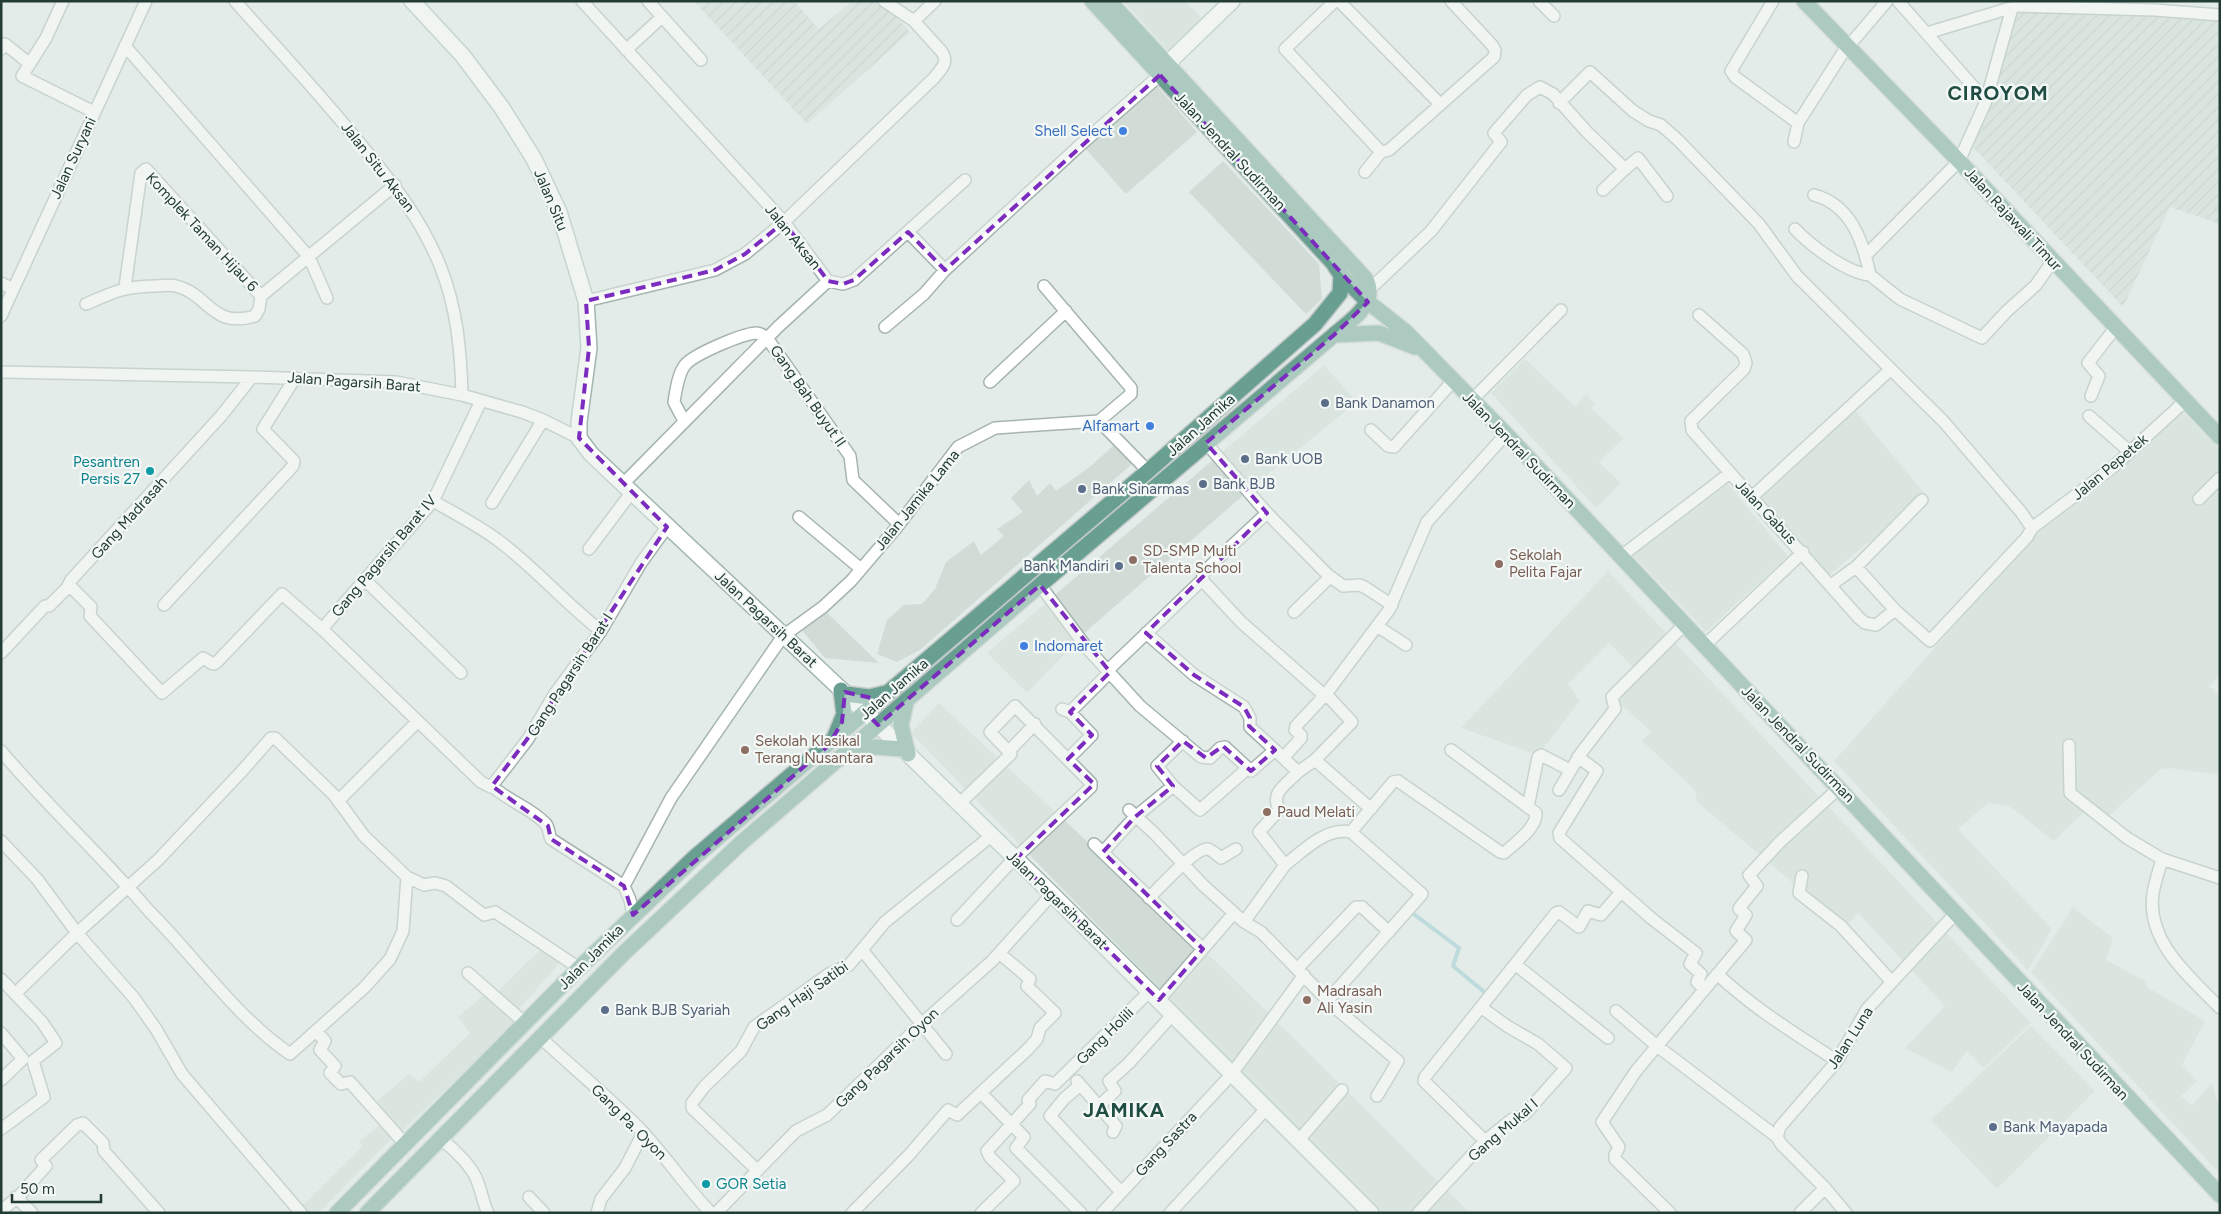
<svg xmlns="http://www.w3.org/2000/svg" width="2221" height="1214" font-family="Figtree,sans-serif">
<defs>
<pattern id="industrial-furrows" width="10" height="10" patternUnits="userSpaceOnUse" patternTransform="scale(1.25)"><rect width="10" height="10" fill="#d1dcd7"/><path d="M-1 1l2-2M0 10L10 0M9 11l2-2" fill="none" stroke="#b3beb9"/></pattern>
</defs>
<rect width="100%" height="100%" fill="#e3ece8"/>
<path fill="#d1dcd7" d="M 1123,1 L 1185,1 L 1204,20 L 1169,51 Z
M 1155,84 L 1197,132 L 1126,194 L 1084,147 Z
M 1223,161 L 1319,264 L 1322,299 L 1306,314 L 1189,192 Z
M 1525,359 L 1575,406 L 1586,395 L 1595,404 L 1591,408 L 1624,438 L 1599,462 L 1621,483 L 1596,508 L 1491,393 Z
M 1324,365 L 1357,402 L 1268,474 L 1091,627 L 1027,693 L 987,653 Z
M 1854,409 L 1926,495 L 1829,575 L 1760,500 Z
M 2180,410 L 2220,449 L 2220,676 L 2209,686 L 2220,696 L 2220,775 L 2169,768 L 2161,769 L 2102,822 L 2083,813 L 2054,841 L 2009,806 L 1988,803 L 1958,829 L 2052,929 L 2028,970 L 1834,761 L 2046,523 Z
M 1114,445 L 1133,463 L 920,650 L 897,662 L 877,654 L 887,620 L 904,605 L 922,604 L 935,589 L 946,562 L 974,541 L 981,555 L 1004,536 L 997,529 L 1023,512 L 1011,498 L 1029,480 L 1037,496 L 1050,483 L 1056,491 L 1091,466 Z
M 1728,484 L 1788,556 L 1706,632 L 1633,555 Z
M 1608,571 L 2031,1023 L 1984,1068 L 1967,1051 L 1952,1072 L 1905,1048 L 1945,1006 L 1858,913 L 1845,927 L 1697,802 L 1695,790 L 1642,741 L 1651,731 L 1613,698 L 1638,672 L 1609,643 L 1568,684 L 1580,701 L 1538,755 L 1461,728 Z
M 824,610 L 879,663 L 825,658 L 801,629 Z
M 939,703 L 1229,974 L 1470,1213 L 1378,1213 L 911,733 Z
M 2073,907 L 2113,938 L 2106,960 L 2147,982 L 2147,987 L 2205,1021 L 2182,1065 L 2197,1081 L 2181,1096 L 2192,1105 L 2212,1083 L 2220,1110 L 2220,1174 L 2031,972 Z
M 546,946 L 564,958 L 514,1015 L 494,996 L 529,960 Z
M 487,992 L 516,1021 L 399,1134 L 377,1101 L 409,1074 L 419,1082 L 470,1033 L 458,1017 Z
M 2031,1026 L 2095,1091 L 1997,1189 L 1931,1120 Z
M 380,1125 L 393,1137 L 319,1213 L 308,1213 L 301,1207 L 362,1147 L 359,1141 Z"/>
<path fill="url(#industrial-furrows)" d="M 694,1 L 794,1 L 819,29 L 852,1 L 881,1 L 910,32 L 807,124 Z
M 2034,11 L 2220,14 L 2220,224 L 2170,207 L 2123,307 L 1970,144 L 2015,14 Z"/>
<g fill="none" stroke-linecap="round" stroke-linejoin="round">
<path stroke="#8ec4ce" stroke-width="4" d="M 1411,912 L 1459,948 L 1453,966 L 1488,995"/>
<g stroke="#a6b4af" stroke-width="14">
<path id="street" d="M 63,1 L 46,38 L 22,76 L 94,112
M 235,1 C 275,46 315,89 353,135 C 388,177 421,217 441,268 C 457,309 461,352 462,395
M 582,1 L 784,222 L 828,281
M 648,1 L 701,60
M 1335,1 L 1285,49 L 1381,152 L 1389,150 L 1494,57 L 1495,50 L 1492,45 L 1451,1
M 1339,1 L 1440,104
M 1539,1 L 1554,16
M 1773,1 L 1731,71 L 1735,77 L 1798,123
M 1898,1 L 1986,101
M 914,21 L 935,1
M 1927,33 L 2017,6 L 2155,10 L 2220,15
M 125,46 L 309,257 L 327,298
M 1,49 L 5,44 L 30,64
M 626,50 L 662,17
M 1559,103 L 1590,72 L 1633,111 L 1649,121 L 1661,125 L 1678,140 L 1759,224 L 1797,276 L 1944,422 L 2021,512 L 2032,528
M 1794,142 L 1798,123 L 1842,54 L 1887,1
M 1365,172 L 1381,152
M 1603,190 L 1625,169
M 1814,195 C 1851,205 1863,241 1870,275 L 1900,299 L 1982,338 L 2007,311 L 2036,285 L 2052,262
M 1795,229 C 1811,246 1847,273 1870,275
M 908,232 L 945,270
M 1866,255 L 1959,161 L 1986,101 L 2012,8
M 828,281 L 843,284 L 854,280 L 965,180
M 1,283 L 13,289
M 1044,286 L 1131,388 L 1131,394 L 1099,421
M 125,287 L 141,173 L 146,169 L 261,296
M 1369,290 L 1431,231 L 1501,142 L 1494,133 L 1527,95 L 1540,87 L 1553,94 L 1587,132 L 1625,169 L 1638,158 L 1667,196
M 586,301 L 715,270 L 745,254 L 784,222 L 934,78 C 941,69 949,63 942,52 L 914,21 L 884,1
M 86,304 C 114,292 125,286 157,286 C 163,286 170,284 176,286 C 209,294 211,329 255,316 L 259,309 L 261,296 L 395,185
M 1699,315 L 1743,354 L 1746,363 L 1744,369 L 1691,421 L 1692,430 L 1859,618 L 1865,623 L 1876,625 L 1895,610
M 1,316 L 146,1
M 885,327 L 924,294 L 945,270 L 1078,147 L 1160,75
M 1,372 L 252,377 L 396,382 L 462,395 L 522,412 L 543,420 L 579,438
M 990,382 L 1066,311
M 2091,396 L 2099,376 L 2088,363 L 2116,327
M 1472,400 L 1561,310
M 2089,416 L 2130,452
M 684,421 L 674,402 C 676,390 678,374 685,365 C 694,354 742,334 756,333 C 761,333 763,335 767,338 L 850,456 L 853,480 L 899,524
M 1371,430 L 1388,446 L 1394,447 L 1453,381
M 1206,443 L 1267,513 L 1328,575 L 1343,586 L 1360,585 L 1366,588 L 1392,605
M 622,485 L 778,327 L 828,281
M 1752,497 L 1891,369
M 2199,499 L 2220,478
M 433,501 C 456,514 479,526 499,541 C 535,568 565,603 601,631
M 492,503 L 543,420
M 1267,513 L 1208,568 L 1204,572 L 1202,580 L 1241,622 L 1324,695
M 799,517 L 861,569
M 589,549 L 631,493
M 1620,557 L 1730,473
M 1856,567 L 1895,610 L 1930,641 L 2027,537 L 2032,528 L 2113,467 L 2184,402
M 365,580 L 461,673
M 69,585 L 91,607 L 90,616 L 162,693 L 203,658 L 213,664 L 216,663 L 282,594 L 322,629 L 481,782 L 491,787 L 528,739 L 554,695 L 601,631 L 641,563 L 667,527
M 1040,585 L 1087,648 L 1140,706 L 1201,757 L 1210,758 L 1220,748 L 1225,747 L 1251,771 L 1275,750 L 1298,772 C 1286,785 1270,792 1279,810 L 1259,832 L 1285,865 L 1244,922
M 1831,585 L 1856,567 L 1922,500
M 164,605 L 293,466 L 294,461 L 263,429 L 295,378
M 1294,612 L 1330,577
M 1377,626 L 1406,645
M 322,629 L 433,501 L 481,401
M 1146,633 L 1194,675 L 1244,707 L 1250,718 L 1250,727 L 1275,750
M 1704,646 L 1803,552
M 1,653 L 45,606 L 49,606 L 67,588 L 71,580 L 221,416 L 252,377
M 1108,670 L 1202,580
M 1062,709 L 1070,712 L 1110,672
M 2069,745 L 2070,793 L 2127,838 L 2162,859
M 1451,750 L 1528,807 L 1538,757 L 1541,755 L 1570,770
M 1,751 C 48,807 102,856 149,911 C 196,958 235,1016 290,1054 L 364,988 L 390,959 L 403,931 L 407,877 L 364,836 L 334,795 L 275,738 L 271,738 L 242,771 L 158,860 L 77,933 L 15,994
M 1009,751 L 1035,724
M 1284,757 L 1301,738 L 1301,735 L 1295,730 L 1296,726 L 1326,694 L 1389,610 L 1427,522 L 1506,434
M 1578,757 L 1597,771 L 1559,833 L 1560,838 L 1651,918 L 1696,953 L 1690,964 L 1701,974 L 1697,982 L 1705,989
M 1068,759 L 1092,735 L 1070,712
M 1315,760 L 1371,809
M 1298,772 L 1315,760 L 1352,722 L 1326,694
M 492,786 C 508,801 531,808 546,824 C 549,828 549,835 551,839 L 624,886
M 1173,786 L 1157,766 L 1183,741
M 1559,790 L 1581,753 L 1615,709 L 1612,697 L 1684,625
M 338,801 L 418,721
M 1129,810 L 1154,833 L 1203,885 L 1244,922 L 1261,932 L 1333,1006 L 1398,1061 L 1377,1096
M 1351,832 L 1393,782 L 1398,781 L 1500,852 L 1504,853 C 1514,844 1537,828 1536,813 L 1528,807
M 1,841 L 37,879 L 77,933 L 134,998 L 156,1029 L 182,1074 L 301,1213
M 1094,844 L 1203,949
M 1103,852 L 1135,817 L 1173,786 L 1200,810 L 1248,768
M 1285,865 C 1304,850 1326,827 1351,832 L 1422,894 L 1328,1000
M 1802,876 L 1799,893 L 1841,926 L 1892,982
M 407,877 L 424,885 L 435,883 L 446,886 L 484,915 L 495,912 L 579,968
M 2220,878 L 2162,859 C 2159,870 2155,882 2153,893 C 2146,942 2189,976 2220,1008
M 1149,898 C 1158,889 1196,847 1208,849 C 1212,850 1217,855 1221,858 L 1236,849
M 633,915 L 630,900 L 624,886 L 671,798 L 783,636 L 823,607 L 851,581 L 897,527 L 958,447 L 995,428 L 1099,421 L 1148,471
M 957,920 L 1009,864 L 1091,787 L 1091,783 L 1015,706 L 990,732 L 1011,754 L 958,805
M 862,950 L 946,1054
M 1516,965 L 1608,1038
M 1297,969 L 1356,907 L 1362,907 L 1389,932
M 468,973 L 525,1023
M 1717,974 C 1756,1010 1793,1032 1837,1061
M 1,979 L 42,1022 L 56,1043 L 33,1061 L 44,1097 L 1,1129
M 1159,1000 L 1234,913
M 1616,1011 L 1657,1046 L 1777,1137
M 316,1031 L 325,1041 L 320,1050 L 335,1066 L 330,1073 L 341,1084 L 350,1082 L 405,1144
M 1,1033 L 23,1059 L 1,1080
M 541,1038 C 574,1069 610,1098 642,1131 C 666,1157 686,1187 711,1213
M 1077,1081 L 1116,1126 L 1113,1132
M 1080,1085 L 1064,1099 L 1050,1116 L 1121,1192
M 981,1093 L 1024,1137 L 1016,1148 L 1081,1213
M 1099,1106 L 1115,1091 L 1109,1081 L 1129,1063 L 1173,1014
M 441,1139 C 453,1148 474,1168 478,1183 C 482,1193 483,1203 488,1213
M 1299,1140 L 1342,1090
M 1485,1141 L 1424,1081 L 1425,1077 L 1556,913 L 1559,912 L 1579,927 L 1588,911 L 1601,915 L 1621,892
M 757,1170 L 692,1108 L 692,1103 L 704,1087 L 741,1051 L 754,1027 L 829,974 L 849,965 L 885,922 L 991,836
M 16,1197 L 32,1213
M 529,1197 L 544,1213
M 1,1211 L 20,1195 L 46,1166 L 41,1160 L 77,1125 L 83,1123 L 103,1143 L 104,1151 L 111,1159 L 159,1213
M 597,1213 L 601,1199 L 625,1168 L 643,1133
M 716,1213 L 796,1131 L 827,1115 L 919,1026 L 992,961 L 1052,894
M 852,1213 L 909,1155 L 948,1110 L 957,1115 L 1027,1050 L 1037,1039 L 1040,1028 L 1055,1013 L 1027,986 L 1030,979 L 999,953
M 981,1213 L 1014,1181 L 990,1157 L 987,1151 L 1030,1104 L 1028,1100 L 1045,1081 L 1055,1084 L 1150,991
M 1102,1213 L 1231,1075 L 1304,975
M 1170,1213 L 1266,1109
M 1418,1213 L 1485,1141 L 1511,1120 L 1524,1115 L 1566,1068 L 1538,1044 L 1507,1026 L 1482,1008
M 1670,1213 L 1615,1159 L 1615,1155 L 1619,1147 L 1602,1122 L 1636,1071 L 1746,940 L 1736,931 L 1746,915 L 1739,909 L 1740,907 L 1757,886 L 1749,875 L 1780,842 L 1839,788
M 1800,1213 L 1825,1188
M 1846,1213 L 1825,1188 L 1781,1144 L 1777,1137 L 1780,1127 L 1837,1061 L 1867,1009 L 1955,914"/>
</g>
<g stroke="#a1b7af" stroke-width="18">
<path id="secondary" d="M 412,1 L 463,56 L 502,108 L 534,159 L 559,212 L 586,301 L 589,348 L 579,422 L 579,438 L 591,454 L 866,713 L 1052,894 L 1371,1213
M 1160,75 L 1168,63 L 1232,1"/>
</g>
<g stroke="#c1c8c6" stroke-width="18">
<path id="primary" d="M 1092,1 L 1333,263 L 1341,275 L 1368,302 L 1406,332 L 1506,434 L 2220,1195
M 1804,1 L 1959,161 L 2220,437
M 1334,335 L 1379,333 L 1415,347
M 846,694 L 869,697 L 886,693
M 907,699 L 901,725 L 908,754
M 835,736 L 844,714 L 841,690
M 850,753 L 875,747 L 902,749
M 337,1213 L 579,968 L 695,857 L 1148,471 L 1315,324 L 1340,293 L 1341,275
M 367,1213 L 624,953 L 741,843 L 1040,585 L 1334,335 C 1350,321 1380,303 1365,278 L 1109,1"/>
</g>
<use href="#street" stroke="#fff" stroke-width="11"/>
<use href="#secondary" stroke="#fff" stroke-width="15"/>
<use href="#primary" stroke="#699f91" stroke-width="15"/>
</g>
<path d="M0 0H2221V1214H0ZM 1160,75 L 1368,302 L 1334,335 L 1206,443 L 1267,513 L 1146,633 L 1194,675 L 1244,707 L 1250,718 L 1249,726 L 1275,750 L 1251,771 L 1223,746 L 1206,758 L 1183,741 L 1157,766 L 1173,786 L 1135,817 L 1103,852 L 1203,949 L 1159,1000 L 1016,859 L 1094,784 L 1068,759 L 1092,735 L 1070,712 L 1110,672 L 1040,585 L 878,725 L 866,713 L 880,700 L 845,692 L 842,722 L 829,745 L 633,915 L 624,886 L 551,839 L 548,826 L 492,786 L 528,738 L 667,527 L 579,438 L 589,348 L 586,301 L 715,270 L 745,254 L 784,222 L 828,281 L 843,284 L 854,280 L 908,232 L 945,270 Z" fill="#e3ece8" fill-opacity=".55" fill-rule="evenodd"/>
<path fill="none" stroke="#7b2cbf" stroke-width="4" stroke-dasharray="10 6" stroke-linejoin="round" d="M 1160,75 L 1368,302 L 1334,335 L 1206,443 L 1267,513 L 1146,633 L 1194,675 L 1244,707 L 1250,718 L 1249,726 L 1275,750 L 1251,771 L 1223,746 L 1206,758 L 1183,741 L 1157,766 L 1173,786 L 1135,817 L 1103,852 L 1203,949 L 1159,1000 L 1016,859 L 1094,784 L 1068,759 L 1092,735 L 1070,712 L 1110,672 L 1040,585 L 878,725 L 866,713 L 880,700 L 845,692 L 842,722 L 829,745 L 633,915 L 624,886 L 551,839 L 548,826 L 492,786 L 528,738 L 667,527 L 579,438 L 589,348 L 586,301 L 715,270 L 745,254 L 784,222 L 828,281 L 843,284 L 854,280 L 908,232 L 945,270 Z"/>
<g fill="#3f7fe0" stroke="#f3f8f6" stroke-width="2">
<circle cx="1123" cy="131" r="5"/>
<circle cx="1150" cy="426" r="5"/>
<circle cx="1024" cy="646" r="5"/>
</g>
<g fill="#5c6f8a" stroke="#f3f8f6" stroke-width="2">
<circle cx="1325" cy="403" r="5"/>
<circle cx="1245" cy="459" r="5"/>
<circle cx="1203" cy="484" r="5"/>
<circle cx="1082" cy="489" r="5"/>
<circle cx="1119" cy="566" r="5"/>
<circle cx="605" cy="1010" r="5"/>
<circle cx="1993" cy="1127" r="5"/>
</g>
<g fill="#0f9aa8" stroke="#f3f8f6" stroke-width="2">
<circle cx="150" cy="471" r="5"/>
<circle cx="706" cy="1184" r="5"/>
</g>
<g fill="#8d6e63" stroke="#f3f8f6" stroke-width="2">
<circle cx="1133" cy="560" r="5"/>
<circle cx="1499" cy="564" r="5"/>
<circle cx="745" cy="750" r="5"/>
<circle cx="1267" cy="812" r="5"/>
<circle cx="1307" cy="1000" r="5"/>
</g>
<g text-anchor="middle" stroke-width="4.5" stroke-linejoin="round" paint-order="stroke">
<g font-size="15" fill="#366cbe" stroke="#f3f8f6" text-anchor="end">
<text x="1113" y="136">Shell Select</text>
<text x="1140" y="431">Alfamart</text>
<text x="1034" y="651" text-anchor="start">Indomaret</text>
</g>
<g font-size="15" fill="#233c35" stroke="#f3f8f6">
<text transform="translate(1230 151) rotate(47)" y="5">Jalan Jendral Sudirman</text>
<text transform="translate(73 158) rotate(-65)" y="5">Jalan Suryani</text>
<text transform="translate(378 167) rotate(52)" y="5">Jalan Situ Aksan</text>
<text transform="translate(551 200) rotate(67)" y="5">Jalan Situ</text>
<text transform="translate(2013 219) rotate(47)" y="5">Jalan Rajawali Timur</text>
<text transform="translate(202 232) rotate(47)" y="5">Komplek Taman Hijau 6</text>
<text transform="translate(793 237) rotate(51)" y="5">Jalan Aksan</text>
<text transform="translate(354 382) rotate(4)" y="5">Jalan Pagarsih Barat</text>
<text transform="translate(808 396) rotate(55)" y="5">Gang Bah Buyut II</text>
<text transform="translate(1201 425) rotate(-42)" y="5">Jalan Jamika</text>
<text transform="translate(1519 450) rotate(46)" y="5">Jalan Jendral Sudirman</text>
<text transform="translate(2110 467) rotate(-40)" y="5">Jalan Pepetek</text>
<text transform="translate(917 500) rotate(-51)" y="5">Jalan Jamika Lama</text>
<text transform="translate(1766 512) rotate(47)" y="5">Jalan Gabus</text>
<text transform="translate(129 518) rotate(-48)" y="5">Gang Madrasah</text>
<text transform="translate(384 556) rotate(-50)" y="5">Gang Pagarsih Barat IV</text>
<text transform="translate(766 619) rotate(43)" y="5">Jalan Pagarsih Barat</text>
<text transform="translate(570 675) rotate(-57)" y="5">Gang Pagarsih Barat I</text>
<text transform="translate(894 689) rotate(-41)" y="5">Jalan Jamika</text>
<text transform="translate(1798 744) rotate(46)" y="5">Jalan Jendral Sudirman</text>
<text transform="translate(1057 900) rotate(44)" y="5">Jalan Pagarsih Barat</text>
<text transform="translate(591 957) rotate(-45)" y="5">Jalan Jamika</text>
<text transform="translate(802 996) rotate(-35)" y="5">Gang Haji Satibi</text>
<text transform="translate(1105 1036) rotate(-45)" y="5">Gang Holili</text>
<text transform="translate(1850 1038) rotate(-57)" y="5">Jalan Luna</text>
<text transform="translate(2073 1041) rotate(47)" y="5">Jalan Jendral Sudirman</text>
<text transform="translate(887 1058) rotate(-44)" y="5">Gang Pagarsih Oyon</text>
<text transform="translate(629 1122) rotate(45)" y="5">Gang Pa. Oyon</text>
<text transform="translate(1503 1130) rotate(-41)" y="5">Gang Mukal I</text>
<text transform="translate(1166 1144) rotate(-47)" y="5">Gang Sastra</text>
</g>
<g font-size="15" fill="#4e5e75" stroke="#f3f8f6" text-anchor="start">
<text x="1335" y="408">Bank Danamon</text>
<text x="1255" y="464">Bank UOB</text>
<text x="1213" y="489">Bank BJB</text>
<text x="1092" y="494">Bank Sinarmas</text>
<text x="1109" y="571" text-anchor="end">Bank Mandiri</text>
<text x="615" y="1015">Bank BJB Syariah</text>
<text x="2003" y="1132">Bank Mayapada</text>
</g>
<g font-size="15" fill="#0d838f" stroke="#f3f8f6" text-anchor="end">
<text x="140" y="467">Pesantren<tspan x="140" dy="17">Persis 27</tspan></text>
<text x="716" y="1189" text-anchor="start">GOR Setia</text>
</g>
<g font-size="15" fill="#785e54" stroke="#f3f8f6" text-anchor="start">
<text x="1143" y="556">SD-SMP Multi<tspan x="1143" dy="17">Talenta School</tspan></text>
<text x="1509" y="560">Sekolah<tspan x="1509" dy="17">Pelita Fajar</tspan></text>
<text x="755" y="746">Sekolah Klasikal<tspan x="755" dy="17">Terang Nusantara</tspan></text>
<text x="1277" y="817">Paud Melati</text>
<text x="1317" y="996">Madrasah<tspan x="1317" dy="17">Ali Yasin</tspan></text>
</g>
<g font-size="20" font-weight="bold" letter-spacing="1" fill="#204d42" stroke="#f3f8f6">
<text x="1998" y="100">CIROYOM</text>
<text x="1124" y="1117">JAMIKA</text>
</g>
</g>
<rect width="2221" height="1214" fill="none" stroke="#233c35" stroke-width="5"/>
<path d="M12 1194v8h89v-8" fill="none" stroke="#233c35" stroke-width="2.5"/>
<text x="20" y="1194" font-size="15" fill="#233c35" stroke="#f3f8f6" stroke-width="4" paint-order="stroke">50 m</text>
</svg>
